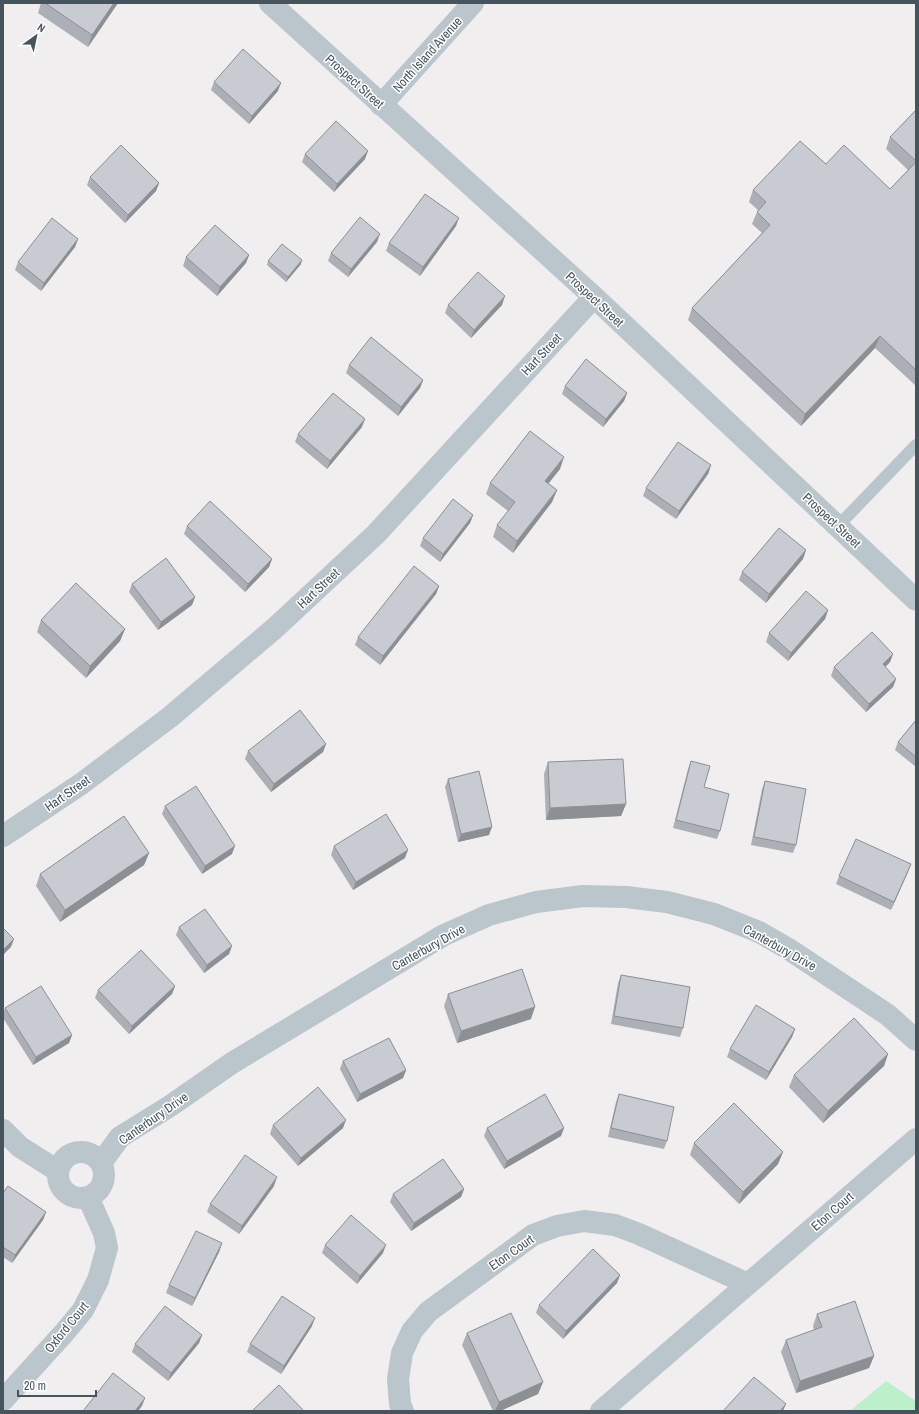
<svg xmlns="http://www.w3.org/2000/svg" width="919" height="1414" font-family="'Archivo Narrow',sans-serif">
<rect width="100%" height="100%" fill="#f1eeef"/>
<path fill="#bbf0cb" d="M 886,1381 L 916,1401 L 916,1411 L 850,1411 Z"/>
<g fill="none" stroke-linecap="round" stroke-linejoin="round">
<path stroke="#bac5cc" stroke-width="12" d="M 838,526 L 916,445"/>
<path stroke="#bac5cc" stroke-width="22" d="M 270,3 L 594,297 L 916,600
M 381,105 L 473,3
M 3,836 L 81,784 L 170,717 L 275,628 L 376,534 L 594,297
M 3,1130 L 20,1147 L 58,1171
M58 1175a23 23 0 1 1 46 0a23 23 0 1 1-46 0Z
M 101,1163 L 120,1137 L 170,1106 L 232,1063 L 444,935 L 489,915 L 536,902 L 583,896 L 626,897 L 667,902 L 714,914 L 759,932 L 787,948 L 888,1015 L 916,1040
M 748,1284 L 916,1139
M 3,1400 L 64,1333 L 83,1310 L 98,1280 L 107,1248 L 104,1233 L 88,1197
M 403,1411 L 400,1404 L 398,1379 L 402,1353 L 412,1331 L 428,1312 L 533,1235 L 557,1226 L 584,1221 L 615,1225 L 639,1234 L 748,1284 L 601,1411"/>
</g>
<path fill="#acafb5" d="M 41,3 L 118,3 L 88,47 L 38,13 Z
M 214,82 L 278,91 L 249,124 L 211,90 Z
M 916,110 L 916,386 L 875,348 L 801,426 L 688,320 L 692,308 L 762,233 L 752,224 L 757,212 L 758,210 L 749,202 L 753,190 L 826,164 L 890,189 L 908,170 L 886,149 L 890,137 Z
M 305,154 L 365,159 L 334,192 L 302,162 Z
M 90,177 L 159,183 L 156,191 L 125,223 L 87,185 Z
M 456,226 L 420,276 L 386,251 L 389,243 Z
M 78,239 L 75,247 L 41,291 L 15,270 L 18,262 Z
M 377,242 L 348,277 L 328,261 L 331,253 Z
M 249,255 L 246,263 L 217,296 L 183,266 L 186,257 Z
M 268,261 L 301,264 L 286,282 L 267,265 Z
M 448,305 L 502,305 L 471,338 L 445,313 Z
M 349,365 L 423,380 L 420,388 L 398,416 L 346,373 Z
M 565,386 L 627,393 L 624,401 L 603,427 L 562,394 Z
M 362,427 L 327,469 L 295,442 L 298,434 Z
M 711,465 L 708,474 L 676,519 L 643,496 L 646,488 Z
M 560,469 L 548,483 L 557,490 L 552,502 L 513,553 L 493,537 L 497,525 L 508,511 L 486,494 L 490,483 Z
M 473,515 L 470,523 L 440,562 L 420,546 L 423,538 Z
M 187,526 L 272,559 L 269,567 L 245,592 L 184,534 Z
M 806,550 L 803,559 L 766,603 L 739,580 L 742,572 Z
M 132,584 L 195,597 L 192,605 L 158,630 L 129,592 Z
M 439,586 L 436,594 L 380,665 L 355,645 L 358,637 Z
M 828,610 L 825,619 L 788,661 L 766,642 L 769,633 Z
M 41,620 L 125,629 L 120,641 L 86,678 L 37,632 Z
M 893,654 L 890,662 L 885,667 L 896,679 L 893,687 L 866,712 L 831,676 L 834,667 Z
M 916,720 L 916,767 L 895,750 L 898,742 Z
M 326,744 L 323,752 L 271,792 L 245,759 L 248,751 Z
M 691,761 L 704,787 L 720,831 L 717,839 L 673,828 L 688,769 Z
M 548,762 L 626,804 L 621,816 L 546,820 L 544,774 Z
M 448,779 L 489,835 L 458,842 L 445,787 Z
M 765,781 L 796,845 L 793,853 L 751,845 L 762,789 Z
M 165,806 L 232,854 L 202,874 L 162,814 Z
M 334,846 L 405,858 L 353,890 L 331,855 Z
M 149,853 L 144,865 L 60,922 L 36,886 L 40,874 Z
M 908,872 L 891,910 L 836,884 L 839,876 Z
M 179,927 L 232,946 L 229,954 L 204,973 L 176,935 Z
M 621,975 L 683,1028 L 680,1037 L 611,1024 L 618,983 Z
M 175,986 L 172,994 L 129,1034 L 95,998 L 98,990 Z
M 448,994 L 531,1019 L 457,1043 L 444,1006 Z
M 5,1008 L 72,1035 L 69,1043 L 33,1065 L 3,1018 L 3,1014 Z
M 795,1029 L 792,1037 L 766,1080 L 727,1057 L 730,1049 Z
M 888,1054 L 884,1066 L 823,1123 L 789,1087 L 794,1075 Z
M 343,1061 L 406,1070 L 403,1078 L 357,1102 L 340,1069 Z
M 619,1094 L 667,1141 L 664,1149 L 608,1137 L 616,1102 Z
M 273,1125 L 343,1128 L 298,1166 L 270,1134 Z
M 487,1128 L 564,1128 L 561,1136 L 504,1169 L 484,1136 Z
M 694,1143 L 783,1152 L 778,1164 L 739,1204 L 690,1155 Z
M 274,1186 L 239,1234 L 207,1212 L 210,1204 Z
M 464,1189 L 461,1197 L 411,1231 L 390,1202 L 393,1194 Z
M 3,1193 L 46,1212 L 43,1220 L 12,1263 L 3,1257 Z
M 222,1243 L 219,1252 L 192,1306 L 166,1293 L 169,1285 Z
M 325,1245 L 383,1253 L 357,1284 L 322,1253 Z
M 620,1275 L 617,1283 L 563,1339 L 536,1313 L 539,1305 Z
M 817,1314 L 874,1356 L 869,1368 L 796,1393 L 781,1352 L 786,1340 L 814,1330 L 813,1326 Z
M 312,1326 L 281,1374 L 247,1352 L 250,1344 Z
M 467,1333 L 543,1382 L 538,1394 L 500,1411 L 493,1411 L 462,1345 Z
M 202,1335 L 199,1343 L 168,1381 L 132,1352 L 135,1344 Z"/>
<path fill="#8c8f93" d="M 114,3 L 118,3 L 88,47 L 92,35 Z
M 281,83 L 278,91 L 249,124 L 252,116 Z
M 368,151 L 365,159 L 334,192 L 337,184 Z
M 159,183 L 156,191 L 125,223 L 128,215 Z
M 459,218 L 456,226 L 420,276 L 423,267 Z
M 380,234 L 377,242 L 348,277 L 351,269 Z
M 78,239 L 75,247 L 41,291 L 44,283 Z
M 249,255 L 246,263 L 217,296 L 220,287 Z
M 302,260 L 301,264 L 286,282 L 288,277 Z
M 505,296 L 502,305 L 471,338 L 474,330 Z
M 880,336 L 875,348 L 801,426 L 805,414 Z
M 423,380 L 420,388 L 398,416 L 401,407 Z
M 627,393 L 624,401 L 603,427 L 606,419 Z
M 365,419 L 362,427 L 327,469 L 330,461 Z
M 564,457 L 560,469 L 541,493 L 545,481 Z
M 711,465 L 708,474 L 676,519 L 679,511 Z
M 557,490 L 552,502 L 513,553 L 517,541 Z
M 473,515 L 470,523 L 440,562 L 443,554 Z
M 806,550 L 803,559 L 766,603 L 769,594 Z
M 272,559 L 269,567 L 245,592 L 248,584 Z
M 439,586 L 436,594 L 380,665 L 383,656 Z
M 195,597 L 192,605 L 158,630 L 161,622 Z
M 828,610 L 825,619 L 788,661 L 791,653 Z
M 125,629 L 120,641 L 86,678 L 90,666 Z
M 893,654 L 890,662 L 880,672 L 883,664 Z
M 896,679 L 893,687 L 866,712 L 869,704 Z
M 326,744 L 323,752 L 271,792 L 274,784 Z
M 626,804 L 621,816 L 546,820 L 550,808 Z
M 492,827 L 489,835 L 458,842 L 461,834 Z
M 235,846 L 232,854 L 202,874 L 205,866 Z
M 408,850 L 405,858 L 353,890 L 356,882 Z
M 149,853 L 144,865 L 60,922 L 65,910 Z
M 911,864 L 908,872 L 891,910 L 894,902 Z
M 14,939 L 11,947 L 3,955 L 3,950 Z
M 232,946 L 229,954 L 204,973 L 207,965 Z
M 175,986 L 172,994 L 129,1034 L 132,1026 Z
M 535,1007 L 531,1019 L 457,1043 L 461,1031 Z
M 795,1029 L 792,1037 L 766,1080 L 769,1072 Z
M 72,1035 L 69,1043 L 33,1065 L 36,1057 Z
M 888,1054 L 884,1066 L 823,1123 L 828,1111 Z
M 406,1070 L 403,1078 L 357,1102 L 360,1094 Z
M 346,1120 L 343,1128 L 298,1166 L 301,1158 Z
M 564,1128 L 561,1136 L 504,1169 L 507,1161 Z
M 783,1152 L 778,1164 L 739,1204 L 743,1192 Z
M 277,1177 L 274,1186 L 239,1234 L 242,1226 Z
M 464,1189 L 461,1197 L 411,1231 L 414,1223 Z
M 46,1212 L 43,1220 L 12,1263 L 15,1255 Z
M 222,1243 L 219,1252 L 192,1306 L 195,1298 Z
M 386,1245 L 383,1253 L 357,1284 L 360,1276 Z
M 620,1275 L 617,1283 L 563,1339 L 566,1331 Z
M 315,1318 L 312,1326 L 281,1374 L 284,1366 Z
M 202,1335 L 199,1343 L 168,1381 L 171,1373 Z
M 874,1356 L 869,1368 L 796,1393 L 800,1381 Z
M 543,1382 L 538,1394 L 500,1411 L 495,1411 L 499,1402 Z
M 145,1398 L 142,1406 L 138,1411 L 135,1411 Z
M 786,1404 L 783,1411 L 780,1411 Z"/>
<path fill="#c8ccd2" stroke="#8c8f93" d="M 45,3 L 114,3 L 92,35 Z
M 243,49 L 281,83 L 252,116 L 214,82 Z
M 916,110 L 916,161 L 890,137 Z
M 336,121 L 368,151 L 337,184 L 305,154 Z
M 800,141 L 826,164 L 844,145 L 890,189 L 916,162 L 916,370 L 880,336 L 805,414 L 692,308 L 770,225 L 757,212 L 766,202 L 753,190 Z
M 121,145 L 159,183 L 128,215 L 90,177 Z
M 425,194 L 459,218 L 423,267 L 389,243 Z
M 360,217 L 380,234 L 351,269 L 331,253 Z
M 52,218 L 78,239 L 44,283 L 18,262 Z
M 215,225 L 249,255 L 220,287 L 186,257 Z
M 282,244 L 302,260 L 288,277 L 268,261 Z
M 478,272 L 505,296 L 474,330 L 448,305 Z
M 371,337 L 423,380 L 401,407 L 349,365 Z
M 586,359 L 627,393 L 606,419 L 565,386 Z
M 333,393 L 365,419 L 330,461 L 298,434 Z
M 530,431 L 564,457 L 545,481 L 557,490 L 517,541 L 497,525 L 515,502 L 490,483 Z
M 678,442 L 711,465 L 679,511 L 646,488 Z
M 453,499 L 473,515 L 443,554 L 423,538 Z
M 210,501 L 272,559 L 248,584 L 187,526 Z
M 779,528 L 806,550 L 769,594 L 742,572 Z
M 166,558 L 195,597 L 161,622 L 132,584 Z
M 414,566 L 439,586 L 383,656 L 358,637 Z
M 76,583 L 125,629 L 90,666 L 41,620 Z
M 806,591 L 828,610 L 791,653 L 769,633 Z
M 872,632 L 893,654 L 883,664 L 896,679 L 869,704 L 834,667 Z
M 300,710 L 326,744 L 274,784 L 248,751 Z
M 916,720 L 916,757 L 898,742 Z
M 623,759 L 626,804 L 550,808 L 548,762 Z
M 691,761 L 710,766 L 704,787 L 729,794 L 720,831 L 676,820 Z
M 479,771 L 492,827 L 461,834 L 448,779 Z
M 765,781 L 806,789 L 796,845 L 754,837 Z
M 196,786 L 235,846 L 205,866 L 165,806 Z
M 386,814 L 408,850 L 356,882 L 334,846 Z
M 124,816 L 149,853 L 65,910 L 40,874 Z
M 856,839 L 911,864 L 894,902 L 839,876 Z
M 205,909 L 232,946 L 207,965 L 179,927 Z
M 3,928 L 14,939 L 3,950 Z
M 141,950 L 175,986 L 132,1026 L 98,990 Z
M 522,969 L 535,1007 L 461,1031 L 448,994 Z
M 621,975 L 690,987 L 683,1028 L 614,1016 Z
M 41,986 L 72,1035 L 36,1057 L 5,1008 Z
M 756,1005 L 795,1029 L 769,1072 L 730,1049 Z
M 854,1018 L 888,1054 L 828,1111 L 794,1075 Z
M 389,1038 L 406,1070 L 360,1094 L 343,1061 Z
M 318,1087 L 346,1120 L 301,1158 L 273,1125 Z
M 545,1094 L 564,1128 L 507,1161 L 487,1128 Z
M 619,1094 L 674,1107 L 667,1141 L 611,1128 Z
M 734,1103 L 783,1152 L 743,1192 L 694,1143 Z
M 245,1155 L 277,1177 L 242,1226 L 210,1204 Z
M 443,1159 L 464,1189 L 414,1223 L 393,1194 Z
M 8,1186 L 46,1212 L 15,1255 L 3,1247 L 3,1193 Z
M 351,1215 L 386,1245 L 360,1276 L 325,1245 Z
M 196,1231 L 222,1243 L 195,1298 L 169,1285 Z
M 593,1249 L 620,1275 L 566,1331 L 539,1305 Z
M 282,1296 L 315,1318 L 284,1366 L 250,1344 Z
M 855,1301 L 874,1356 L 800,1381 L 786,1340 L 822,1327 L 817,1314 Z
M 165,1306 L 202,1335 L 171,1373 L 135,1344 Z
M 511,1313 L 543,1382 L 499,1402 L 467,1333 Z
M 113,1373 L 145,1398 L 135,1411 L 83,1411 Z
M 754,1377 L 786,1404 L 780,1411 L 723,1411 Z
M 279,1385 L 304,1411 L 252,1411 Z"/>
<g text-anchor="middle" stroke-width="3" stroke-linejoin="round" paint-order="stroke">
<g font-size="13" fill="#46545d" stroke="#fff">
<text transform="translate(427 54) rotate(-48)" y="5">North Island Avenue</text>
<text transform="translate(355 81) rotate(42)" y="5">Prospect Street</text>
<text transform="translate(595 299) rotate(43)" y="5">Prospect Street</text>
<text transform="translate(541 354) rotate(-47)" y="5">Hart Street</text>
<text transform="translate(832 520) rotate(43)" y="5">Prospect Street</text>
<text transform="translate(318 588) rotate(-43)" y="5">Hart Street</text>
<text transform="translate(67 793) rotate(-35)" y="5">Hart Street</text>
<text transform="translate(428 947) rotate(-29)" y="5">Canterbury Drive</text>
<text transform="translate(780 947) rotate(29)" y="5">Canterbury Drive</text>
<text transform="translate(153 1118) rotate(-35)" y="5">Canterbury Drive</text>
<text transform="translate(832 1211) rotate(-41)" y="5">Eton Court</text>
<text transform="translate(511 1252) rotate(-35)" y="5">Eton Court</text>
<text transform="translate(66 1327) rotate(-51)" y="5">Oxford Court</text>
</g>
</g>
<rect width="919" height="1414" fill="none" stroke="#46545d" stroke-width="8"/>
<g transform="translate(36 36) rotate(33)" stroke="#ffffff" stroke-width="3" paint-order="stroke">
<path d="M0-3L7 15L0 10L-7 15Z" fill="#46545d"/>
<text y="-6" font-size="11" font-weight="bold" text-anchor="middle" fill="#46545d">N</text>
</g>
<path d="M18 1390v6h78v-6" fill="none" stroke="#46545d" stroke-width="2"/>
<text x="24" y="1390" font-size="12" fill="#46545d" stroke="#ffffff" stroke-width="3" paint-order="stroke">20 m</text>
</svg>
